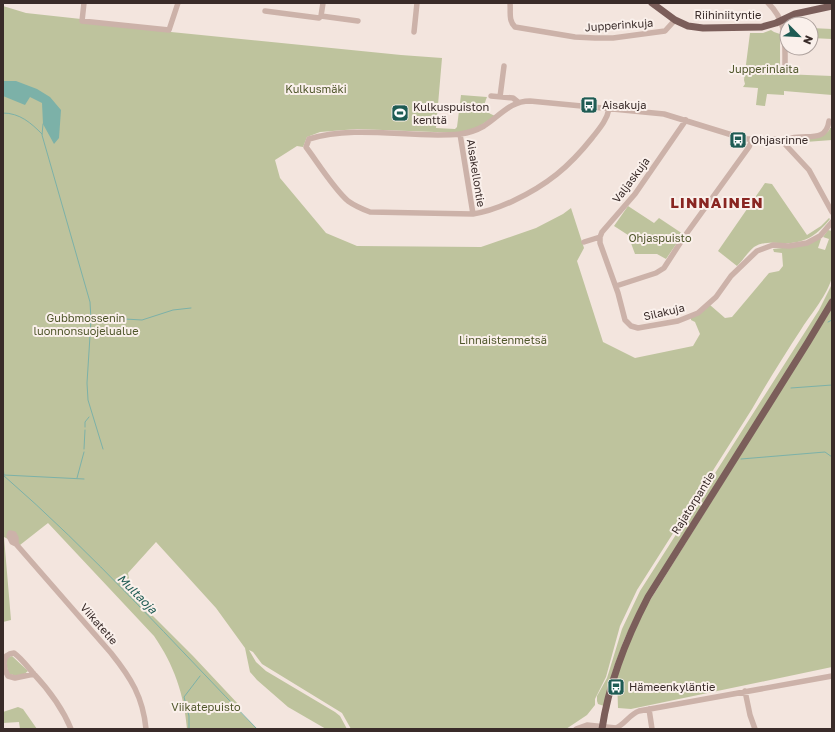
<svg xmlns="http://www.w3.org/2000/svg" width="835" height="732" font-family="'Golos Text',sans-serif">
<rect width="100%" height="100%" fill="#f3e5de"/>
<path fill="#bec39d" d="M 3,6 L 26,13 L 81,19 L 171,32 L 401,55 L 442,58 L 436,128 L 455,129 L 457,127 L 461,95 L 487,97 C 482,109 484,111 495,116 L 478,127 L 460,133 L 357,129 L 320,132 L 307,137 L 303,147 L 297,146 L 275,160 L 280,178 L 326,233 L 357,246 L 481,247 L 536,228 L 563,214 L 571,208 L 584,248 L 577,261 L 603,342 L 635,358 L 693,346 L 700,334 L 695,322 L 691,320 L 691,318 L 710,305 L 725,318 L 732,317 L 769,273 L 779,271 L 783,266 L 782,253 L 774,252 L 773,249 L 782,248 L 818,239 L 821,239 L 818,248 L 825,250 L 829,239 L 823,237 L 828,230 L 832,231 C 832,243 834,267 832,277 C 828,294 811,314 802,328 C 785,354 768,381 752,409 L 637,590 L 620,626 L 606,677 L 595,699 L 595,705 L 587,715 L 566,729 L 351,729 L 342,713 L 262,664 L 253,652 L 249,650 L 256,662 L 266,671 L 335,712 L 340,716 L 347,729 L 326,729 L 288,707 L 257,680 L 250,672 L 245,648 L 216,608 L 156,542 L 128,573 L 132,595 L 193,656 L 239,705 L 236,708 L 257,729 L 187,729 C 184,694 174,665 154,636 L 48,523 L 20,545 L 4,537 L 11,620 L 3,622 Z
M 811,28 L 832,29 L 832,39 L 811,38 Z
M 771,30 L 774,32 L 780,34 L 780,65 L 782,74 L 832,76 L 832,95 L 784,91 L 784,95 L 767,94 L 765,106 L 756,105 L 758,88 L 743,87 L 745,84 L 744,80 L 750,33 L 763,33 Z
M 830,128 L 832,128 L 832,140 L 792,143 L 791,146 L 789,146 L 791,140 C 801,139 827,139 830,128 Z
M 765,183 L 772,184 L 807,235 L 821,226 L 829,218 L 830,219 C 818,234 805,244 785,243 C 775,243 763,241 754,247 C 748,252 743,260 737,266 L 718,251 Z
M 628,206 L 654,223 L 659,218 L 683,234 L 666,259 L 657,254 L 635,254 L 628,235 L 614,226 Z
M 832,284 L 832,297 L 816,325 L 637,612 L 624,640 L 614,667 L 604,706 L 598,704 L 597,701 L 597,696 L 607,678 L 622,629 L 640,591 L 819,310 Z
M 832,308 L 832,667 L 631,709 L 618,708 L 617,677 L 624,655 L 644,610 Z
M 12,656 L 28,671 C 21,677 17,677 8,673 L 6,661 L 7,658 Z
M 18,707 L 23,709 L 37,729 L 20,729 L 19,722 L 3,723 L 3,712 Z"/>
<path fill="#7cb1a8" d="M 3,81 L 16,81 L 37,89 L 50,97 L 61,110 L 59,138 L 54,144 L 43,124 L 42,103 L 30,97 L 25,105 L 3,96 Z"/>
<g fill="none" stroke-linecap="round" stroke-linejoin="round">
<path stroke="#7cb1a8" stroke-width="1" d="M 3,113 C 20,113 31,123 42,134
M 43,124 L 42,135 L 90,302 L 91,320 L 87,383 L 88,400 L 103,449
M 92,320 L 125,319 L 142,320 L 173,310 L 191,308
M 828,322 L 832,320
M 791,388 L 832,385
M 85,427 L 85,422 L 89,417
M 84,449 L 85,430
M 741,459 L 825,452 L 832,457
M 3,467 L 4,475 L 84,479
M 3,475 C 93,553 173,643 257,729
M 77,478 L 84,452
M 189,729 L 189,716 L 184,697 L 200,676"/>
<path stroke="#ccb2a9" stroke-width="5.5" d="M 84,3 L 82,21 L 169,30 L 178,3
M 510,3 C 511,12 508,20 515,27 L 575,37 L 595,38 L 613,38 L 665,31 L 675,20
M 768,3 C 787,21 785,41 785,65
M 265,11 L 319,18 L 321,16 L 323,3
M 321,16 L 358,21
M 414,32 L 417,3
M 491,96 L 513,98 L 518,102
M 500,97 L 504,66
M 609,109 C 607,120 599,129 592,138 C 569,167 547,185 513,201 C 500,207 487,212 473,214 L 370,212 C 362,209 355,206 348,201 C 334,189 318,163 306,147 L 309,139 C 358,124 411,139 460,134 C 468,133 477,130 484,126 C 500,116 510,101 530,101 L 664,114 L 745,139 L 774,139 L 782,141 L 809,170 L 832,212
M 460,134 L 473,214
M 785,144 C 787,142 790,139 792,138 C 807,134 826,143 829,121
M 600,237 L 600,243 L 618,293 L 625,320 L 631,326 L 638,328 L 678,321 L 698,313 L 716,297 L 731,276 L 757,251 L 773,245 L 789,246 L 807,243 L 820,236 L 832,222
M 584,242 L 600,237 L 602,232 L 635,194 L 686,120
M 616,286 L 656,273 L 664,268 L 684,237 L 749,147 L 752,140
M 16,544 L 16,538 L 14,534 L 10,533 L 9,536 L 12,542 L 16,544 L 111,653 C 131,678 143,697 146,729
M 34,674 L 15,678 L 8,676 C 3,668 1,654 14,653 C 21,658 27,666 33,673 C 49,690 62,707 71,729
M 745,691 L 750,715 L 755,729
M 649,709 L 652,729
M 576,729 L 587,725 L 616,728 C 625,724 630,714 639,711 L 832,676"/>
<path stroke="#7b5e5a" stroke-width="7" d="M 652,3 L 675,20 L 688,26 L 703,28 L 762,27 L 776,23 L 795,14 L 832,6
M 602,729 C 609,682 626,639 648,597 L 808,342 L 832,302"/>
</g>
<defs>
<g id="bus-square" transform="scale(0.9)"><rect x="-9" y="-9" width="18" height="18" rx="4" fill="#1e5b53" stroke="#faf0eb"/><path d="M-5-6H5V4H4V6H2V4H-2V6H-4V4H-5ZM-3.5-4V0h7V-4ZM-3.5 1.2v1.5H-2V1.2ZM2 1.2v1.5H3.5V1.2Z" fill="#fff"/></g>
<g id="stadium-square" transform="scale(0.9)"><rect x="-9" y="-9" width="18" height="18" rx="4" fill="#1e5b53" stroke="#faf0eb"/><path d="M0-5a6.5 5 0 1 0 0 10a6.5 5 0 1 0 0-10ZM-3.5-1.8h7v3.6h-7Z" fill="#fff"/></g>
</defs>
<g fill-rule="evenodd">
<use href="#bus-square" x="589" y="105"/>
<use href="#stadium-square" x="400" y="113"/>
<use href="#bus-square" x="738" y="140"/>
<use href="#bus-square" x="616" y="687"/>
</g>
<g text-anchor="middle" stroke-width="4" stroke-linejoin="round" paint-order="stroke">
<g font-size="11" fill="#392b29" stroke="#faf0eb">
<text x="728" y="19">Riihiniityntie</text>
<text transform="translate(619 25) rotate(-4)" y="4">Jupperinkuja</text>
<text transform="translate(476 173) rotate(81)" y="4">Aisakellontie</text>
<text transform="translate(631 180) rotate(-53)" y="4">Valjaskuja</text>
<text transform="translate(664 312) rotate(-13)" y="4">Silakuja</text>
<text transform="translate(693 503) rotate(-58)" y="4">Rajatorpantie</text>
<text transform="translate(99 624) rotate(49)" y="4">Viikatetie</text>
</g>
<g font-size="11" fill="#50572c" stroke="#faf0eb">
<text x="764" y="73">Jupperinlaita</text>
<text x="316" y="93">Kulkusmäki</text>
<text x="660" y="242">Ohjaspuisto</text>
<text x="86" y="322">Gubbmossenin<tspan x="86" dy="13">luonnonsuojelualue</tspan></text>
<text x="503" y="344">Linnaistenmetsä</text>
<text x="206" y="711">Viikatepuisto</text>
</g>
<g font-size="11" fill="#392b29" stroke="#faf0eb" text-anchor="start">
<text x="602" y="109">Aisakuja</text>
<text x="413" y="111">Kulkuspuiston<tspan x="413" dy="13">kenttä</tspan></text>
<text x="751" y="144">Ohjasrinne</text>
<text x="629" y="691">Hämeenkyläntie</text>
</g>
<g font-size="12" font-style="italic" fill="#1e5b53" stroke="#faf0eb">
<text transform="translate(137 594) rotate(45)" y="4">Multaoja</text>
</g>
<g font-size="15" font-weight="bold" letter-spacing="1" fill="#892521" stroke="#faf0eb">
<text x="717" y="208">LINNAINEN</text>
</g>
</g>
<rect width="835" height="732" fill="none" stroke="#392b29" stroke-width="8"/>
<g transform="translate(799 36) rotate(114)"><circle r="19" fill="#faf0eb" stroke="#ada19d"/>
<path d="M0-3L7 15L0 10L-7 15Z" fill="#1e5b53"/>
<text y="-6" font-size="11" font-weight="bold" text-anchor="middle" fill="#392b29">N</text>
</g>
</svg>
